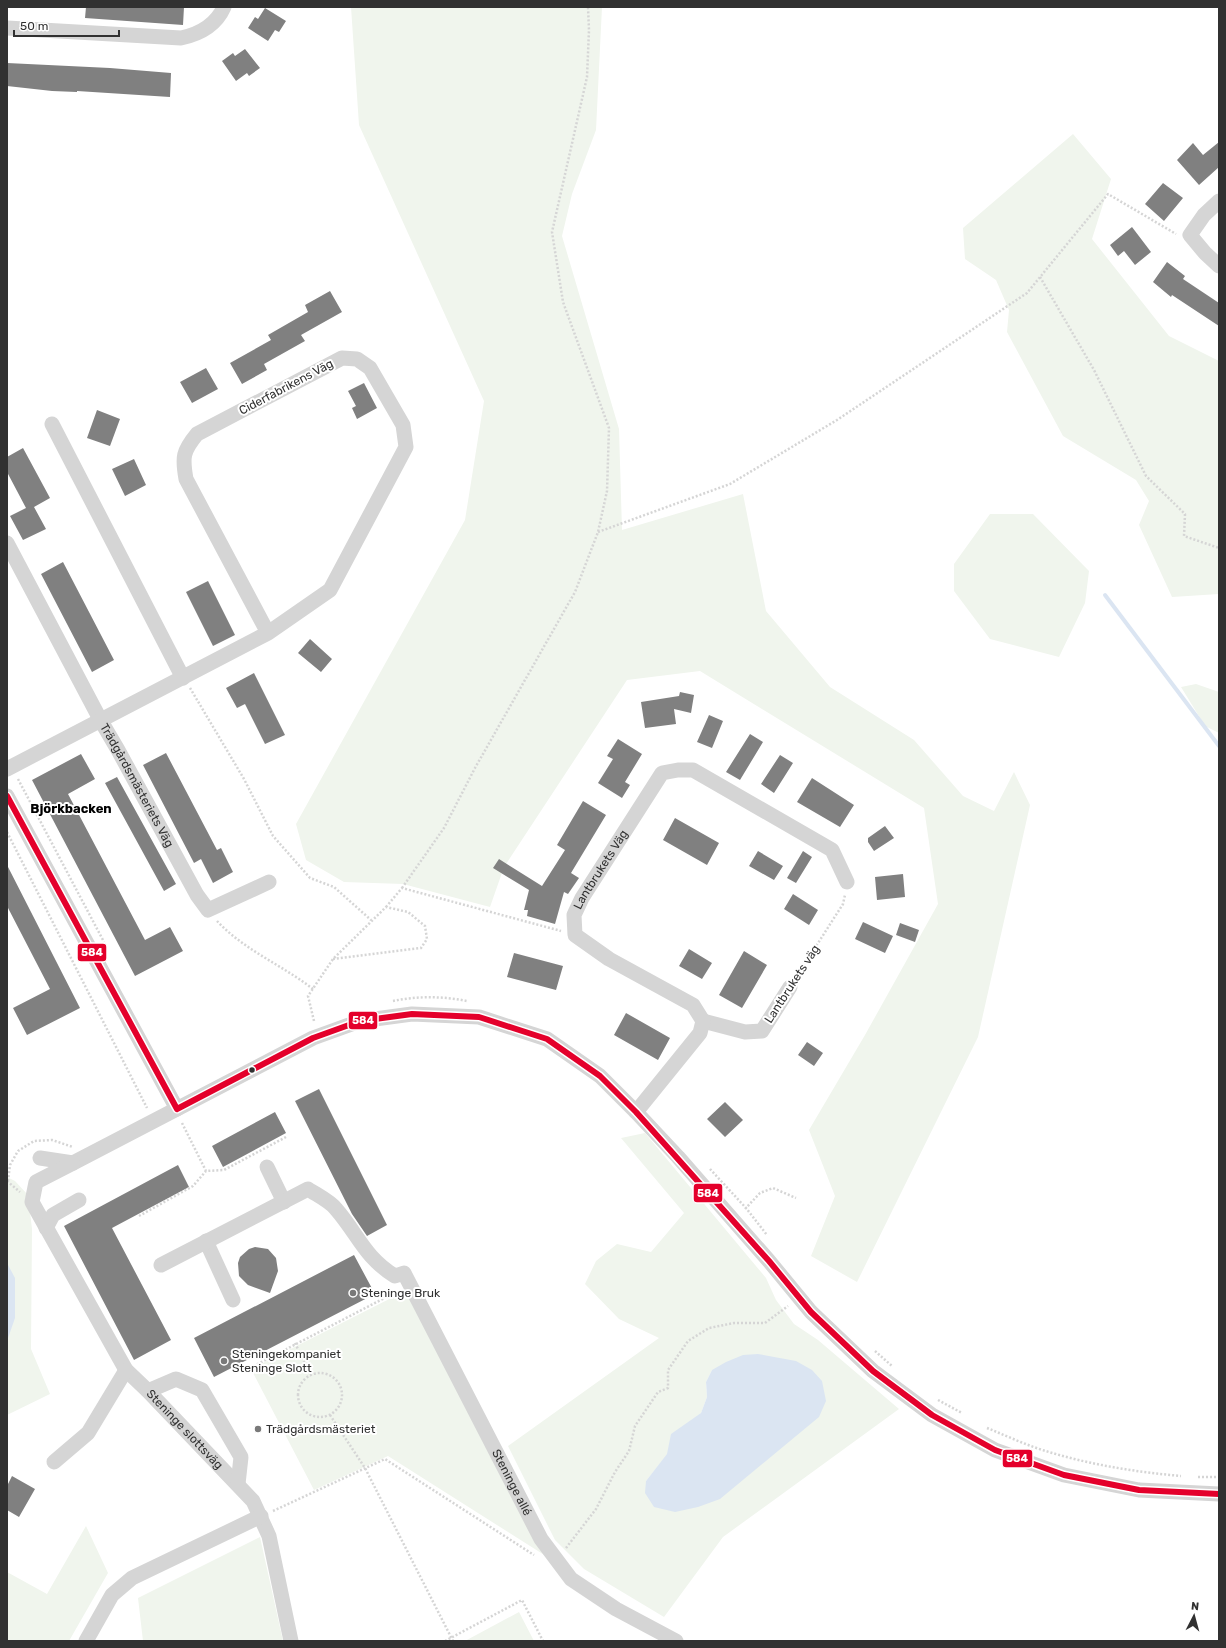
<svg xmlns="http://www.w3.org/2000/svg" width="1226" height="1648" font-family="Rubik,sans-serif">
<rect width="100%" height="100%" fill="#fff"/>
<path fill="#f0f5ed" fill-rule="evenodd" d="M 351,7 L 602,7 L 596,130 L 572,194 L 562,236 L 619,429 L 622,530 L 743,494 L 766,611 L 830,687 L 914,740 L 963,796 L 994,811 L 1014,772 L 1030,805 L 978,1037 L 857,1282 L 811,1256 L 835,1196 L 809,1130 L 865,1035 L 938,904 L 924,808 L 700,671 L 627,680 L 504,867 L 490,907 L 403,884 L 344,882 L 306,860 L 296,824 L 465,520 L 484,401 L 359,125 Z
M 1073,134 L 1111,179 L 1092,239 L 1169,336 L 1219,361 L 1219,594 L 1172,597 L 1139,525 L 1149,501 L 1136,480 L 1063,436 L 1007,332 L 1009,310 L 996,280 L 965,259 L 963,228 Z
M 990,514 L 1033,514 L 1089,571 L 1085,603 L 1059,657 L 990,639 L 954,591 L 954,564 Z
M 1196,684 L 1219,692 L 1219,733 L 1205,726 L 1181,687 Z
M 645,1133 L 766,1278 L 776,1300 L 794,1324 L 818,1340 L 899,1409 L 723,1537 L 664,1617 L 584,1569 L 555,1540 L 508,1446 L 659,1338 L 619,1319 L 585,1284 L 596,1261 L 617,1244 L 651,1252 L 684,1213 L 621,1138 ZM 712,1370 L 698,1507 L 646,1481 L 701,1413 L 707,1397 L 706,1382 Z
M 7,1177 L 15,1181 L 28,1195 L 32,1229 L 31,1349 L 50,1394 L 7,1415 Z
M 409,1289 L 549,1558 L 388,1456 L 314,1490 L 251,1369 Z
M 86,1526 L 108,1573 L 69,1641 L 7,1641 L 7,1572 L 47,1594 Z
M 260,1537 L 283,1641 L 143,1641 L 138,1598 Z
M 519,1612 L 534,1641 L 465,1641 Z"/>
<path fill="#dbe5f2" d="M 7,1263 L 15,1278 L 15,1318 L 7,1341 Z
M 758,1354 L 796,1361 L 812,1370 L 822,1381 L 826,1401 L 819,1417 L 720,1499 L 698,1507 L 675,1512 L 654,1507 L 645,1493 L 646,1481 L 667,1454 L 671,1434 L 701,1413 L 707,1397 L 706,1382 L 712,1370 L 726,1362 L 743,1355 Z"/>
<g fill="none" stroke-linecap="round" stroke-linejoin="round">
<path stroke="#dbe5f2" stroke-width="4" d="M 1105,595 L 1219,746"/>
</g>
<path fill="#808080" d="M 86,7 L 184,7 L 183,25 L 85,18 Z
M 265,8 L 286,21 L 279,32 L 275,30 L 268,41 L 248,28 L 255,17 L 258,19 Z
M 245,49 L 260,68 L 249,76 L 247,73 L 236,81 L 222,61 L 233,53 L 235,56 Z
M 7,63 L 110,68 L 171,73 L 170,97 L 77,91 L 77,92 L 52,91 L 7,86 Z
M 1219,142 L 1219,167 L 1199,185 L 1177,160 L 1193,143 L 1203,155 Z
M 1163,183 L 1183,198 L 1164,221 L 1145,204 Z
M 1132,227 L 1151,252 L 1135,265 L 1124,251 L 1118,256 L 1110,245 Z
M 1167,262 L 1185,276 L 1183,279 L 1219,303 L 1219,326 L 1172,295 L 1171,297 L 1153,282 Z
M 330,291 L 342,312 L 301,335 L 305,341 L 264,364 L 267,370 L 242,384 L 230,363 L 271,340 L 268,335 L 308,312 L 305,305 Z
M 206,368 L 218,389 L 192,403 L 180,382 Z
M 364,383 L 377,408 L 357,419 L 352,408 L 356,406 L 348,391 Z
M 97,410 L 120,419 L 110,446 L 87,438 Z
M 23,448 L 50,498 L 34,507 L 46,529 L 23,540 L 10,516 L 26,508 L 7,472 L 7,457 Z
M 134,459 L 146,485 L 125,496 L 112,469 Z
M 63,562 L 114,660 L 92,672 L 41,574 Z
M 208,581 L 235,635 L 213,646 L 186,592 Z
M 310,639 L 332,659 L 321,672 L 298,653 Z
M 254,673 L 285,735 L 265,744 L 245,704 L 237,708 L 226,688 Z
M 680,692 L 694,695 L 691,713 L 674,709 L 676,724 L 645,728 L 641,702 L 679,696 Z
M 709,715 L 723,721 L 712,748 L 697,742 Z
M 750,734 L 763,742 L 740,780 L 726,772 Z
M 618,739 L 642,754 L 625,782 L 630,785 L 622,798 L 598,783 L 613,759 L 607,756 Z
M 166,753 L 217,850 L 221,848 L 233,872 L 213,883 L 201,859 L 194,863 L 143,765 Z
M 81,754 L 95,779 L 68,794 L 145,940 L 170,927 L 183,951 L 135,976 L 32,780 Z
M 780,755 L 793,763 L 774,793 L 761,784 Z
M 117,777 L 176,884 L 164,891 L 105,783 Z
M 812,778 L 854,805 L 840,827 L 797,802 Z
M 583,801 L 606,815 L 571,873 L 579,878 L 568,894 L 564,892 L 555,924 L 527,916 L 528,910 L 524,910 L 529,890 L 493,868 L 499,859 L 542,886 L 565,850 L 557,845 Z
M 675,818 L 719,843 L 707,865 L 663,840 Z
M 885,826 L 894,838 L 874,851 L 868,842 L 868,838 Z
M 758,851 L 783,866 L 774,880 L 749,866 Z
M 803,851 L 812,857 L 796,883 L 787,878 Z
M 7,865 L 80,1008 L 27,1035 L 13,1008 L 50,989 L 7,906 Z
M 903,874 L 905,897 L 877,900 L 875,877 Z
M 793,894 L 818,910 L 809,925 L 784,909 Z
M 863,922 L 893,936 L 885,953 L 855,939 Z
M 900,923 L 919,930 L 915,942 L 896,935 Z
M 689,949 L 712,963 L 702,979 L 679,966 Z
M 744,951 L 767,965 L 742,1008 L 719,995 Z
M 514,953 L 563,966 L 556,990 L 507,977 Z
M 626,1013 L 670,1038 L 658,1060 L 614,1035 Z
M 807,1042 L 823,1053 L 814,1066 L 798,1055 Z
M 319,1089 L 387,1225 L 367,1236 L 352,1214 L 295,1101 Z
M 725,1102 L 743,1120 L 725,1137 L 707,1119 Z
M 275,1112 L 286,1133 L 223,1167 L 212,1146 Z
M 178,1165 L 189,1187 L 112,1228 L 171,1340 L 134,1360 L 64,1226 Z
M 255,1247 L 268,1249 L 276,1258 L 278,1271 L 270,1293 L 248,1285 L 239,1276 L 238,1263 L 240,1257 L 249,1249 Z
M 354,1255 L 375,1294 L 214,1377 L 194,1338 Z
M 12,1476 L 35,1489 L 19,1517 L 7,1510 L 7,1486 Z"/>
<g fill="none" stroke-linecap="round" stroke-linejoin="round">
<path stroke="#d5d5d5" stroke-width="2.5" stroke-dasharray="2 2" stroke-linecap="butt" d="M 1040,277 L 1094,370 L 1146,476 L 1185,514 L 1184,536 L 1219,548
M 598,532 L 730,484 L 837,420 L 1027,293 L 1108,194 L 1176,234
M 190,688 L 244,779 L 273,836 L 310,878 L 334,887 L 371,920
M 18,779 L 104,942
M 7,832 L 147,1108
M 402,888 L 444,828 L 475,768 L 575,592 L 598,532 L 607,491 L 609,428 L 563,302 L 552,232 L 587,77 L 589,30 L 588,7
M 386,907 L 402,888 L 561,931
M 217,921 C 244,950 282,965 313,989
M 797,976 L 843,904 L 845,895
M 393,1001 C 416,996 443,996 467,1001
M 314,1021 L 308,996 L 333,959 L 386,907 L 408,912 L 425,926 L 427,939 L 421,948 L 333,959
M 182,1123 L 206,1171 L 224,1170 L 286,1137
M 710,1169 L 746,1208 L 767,1235
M 7,1181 L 20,1192
M 8,1181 L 10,1165 L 18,1151 L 34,1141 L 52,1140 L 73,1147
M 745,1209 L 760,1193 L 773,1188 L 796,1198
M 139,1216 L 193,1186 L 206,1171
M 295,1343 L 311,1376
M 875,1351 L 892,1366
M 250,1368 L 398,1291
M298 1395a22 22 0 1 1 44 0a22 22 0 1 1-44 0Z
M 938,1400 L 962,1413
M 330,1415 L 365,1468 L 453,1641
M 987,1428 C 1007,1436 1028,1446 1049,1452 C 1092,1465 1136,1472 1181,1476
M 1198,1477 L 1219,1477
M 273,1511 L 385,1459 L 534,1555
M 566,1548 L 596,1509 L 615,1472 L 629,1451 L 635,1426 L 658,1392 L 668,1388 L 668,1370 L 688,1341 L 709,1328 L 734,1323 L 765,1323 L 788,1306
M 445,1641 L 522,1600 L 543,1641"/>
<g stroke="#d5d5d5" stroke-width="15">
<path d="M 7,28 L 181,38 C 200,34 216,25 224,7"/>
<path d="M 1219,201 L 1204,215 L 1190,235 L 1205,253 L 1219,266"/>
<path d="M 52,424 L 183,678"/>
<path id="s1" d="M 7,543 L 101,721 L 118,750 L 197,895 L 208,910 L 269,882"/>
<path d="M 7,769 L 268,633 L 330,590 L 406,447 L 403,425 L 370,368 L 357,359 L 342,358 L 197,434 C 183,451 182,457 186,479 L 268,633"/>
<path d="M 7,796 L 177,1109"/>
<path d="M 703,1021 L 745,1032 L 762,1031 L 790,987"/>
<path id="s2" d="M 636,1112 L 700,1033 L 703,1021 L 693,1005 L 609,959 L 575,935 L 574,915 L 582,898 L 662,773 L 678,770 L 693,770 L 832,850 L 847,882"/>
<path d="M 40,1158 L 73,1163 L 313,1038 L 360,1021 L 412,1014 L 479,1017 L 547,1039 L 600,1076 L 636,1112 L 678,1157 L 769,1261 L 811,1312 L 873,1371 L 932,1415 L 995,1450 L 1064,1475 L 1139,1490 L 1219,1494"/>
<path id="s3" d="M 73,1163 L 36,1182 L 32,1202 L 126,1370 L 148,1391 L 253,1501 L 269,1536 L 291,1641"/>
<path d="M 267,1167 L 284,1202"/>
<path d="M 46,1228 L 53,1215 L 79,1200"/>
<path d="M 206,1241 L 233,1300"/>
<path id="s4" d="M 161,1265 L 308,1189 C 317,1195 330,1201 336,1209 C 358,1234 364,1257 395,1276 L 404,1273 L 541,1539 L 571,1579 L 616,1609 L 676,1641"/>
<path d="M 148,1391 L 176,1379 L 202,1390 L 241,1457 L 238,1484"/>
<path d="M 54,1462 L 88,1433 L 126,1370"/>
<path d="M 86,1641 L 112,1595 L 132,1578 L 261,1516"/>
</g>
<g stroke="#fff" stroke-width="9">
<path id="bus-1" d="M 7,796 L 177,1109
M 177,1109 L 313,1038 L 360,1021 L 412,1014 L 479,1017 L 547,1039 L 600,1076 L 636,1112 L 769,1261 L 811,1312 L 873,1371 L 932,1415 L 995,1450 L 1064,1475 L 1139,1490 L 1219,1494"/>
</g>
<use href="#bus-1" stroke="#e4002b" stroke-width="6"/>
</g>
<circle fill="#313131" stroke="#fff" stroke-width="1.5" cx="252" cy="1070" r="3.5"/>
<g fill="#797979" stroke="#fff" stroke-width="1.5">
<circle cx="353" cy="1293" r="4"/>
<circle cx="224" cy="1361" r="4"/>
<circle cx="258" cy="1429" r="4"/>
</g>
<g text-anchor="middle" stroke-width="4" stroke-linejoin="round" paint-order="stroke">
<g font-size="12" fill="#313131" stroke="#fff">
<text transform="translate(286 387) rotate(-28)" y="4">Ciderfabrikens Väg</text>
<text dy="4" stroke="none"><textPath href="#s1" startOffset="275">Trädgårdsmästeriets Väg</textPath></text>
<text dy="4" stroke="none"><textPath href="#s2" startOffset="343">Lantbrukets Väg</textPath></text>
<text transform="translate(792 984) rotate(-57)" y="4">Lantbrukets väg</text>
<text dy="4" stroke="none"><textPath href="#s3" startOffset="338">Steninge slottsväg</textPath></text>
<text dy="4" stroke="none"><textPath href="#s4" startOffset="535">Steninge allé</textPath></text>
</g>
<g font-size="12" fill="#313131" stroke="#fff" text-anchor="start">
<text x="361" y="1297">Steninge Bruk</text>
<text x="232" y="1358">Steningekompaniet<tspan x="232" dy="14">Steninge Slott</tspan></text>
<text x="266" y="1433">Trädgårdsmästeriet</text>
</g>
<g font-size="13" font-weight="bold" fill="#000" stroke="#fff">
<text x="71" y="813">Björkbacken</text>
</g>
</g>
<g stroke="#fff" stroke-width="1.5">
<rect x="77" y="943" width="30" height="19" rx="4" fill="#e4002b"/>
<rect x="348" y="1011" width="30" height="19" rx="4" fill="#e4002b"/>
<rect x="693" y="1183" width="30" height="20" rx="4" fill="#e4002b"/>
<rect x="1002" y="1449" width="31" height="19" rx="4" fill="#e4002b"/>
</g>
<g font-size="11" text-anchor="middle" font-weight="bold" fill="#fff">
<text x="92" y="956">584</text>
<text x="363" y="1024">584</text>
<text x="708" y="1197">584</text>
<text x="1017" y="1462">584</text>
</g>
<rect width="1226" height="1648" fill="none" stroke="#313131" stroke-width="16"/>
<g transform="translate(1194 1616) rotate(6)" stroke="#ffffff" stroke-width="3" paint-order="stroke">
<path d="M0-3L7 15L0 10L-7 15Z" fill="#313131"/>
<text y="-6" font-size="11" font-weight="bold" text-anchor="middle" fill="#313131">N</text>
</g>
<path d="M14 30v6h105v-6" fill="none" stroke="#313131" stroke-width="2"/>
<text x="20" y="30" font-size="12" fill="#313131" stroke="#ffffff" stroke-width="3" paint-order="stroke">50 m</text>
</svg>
